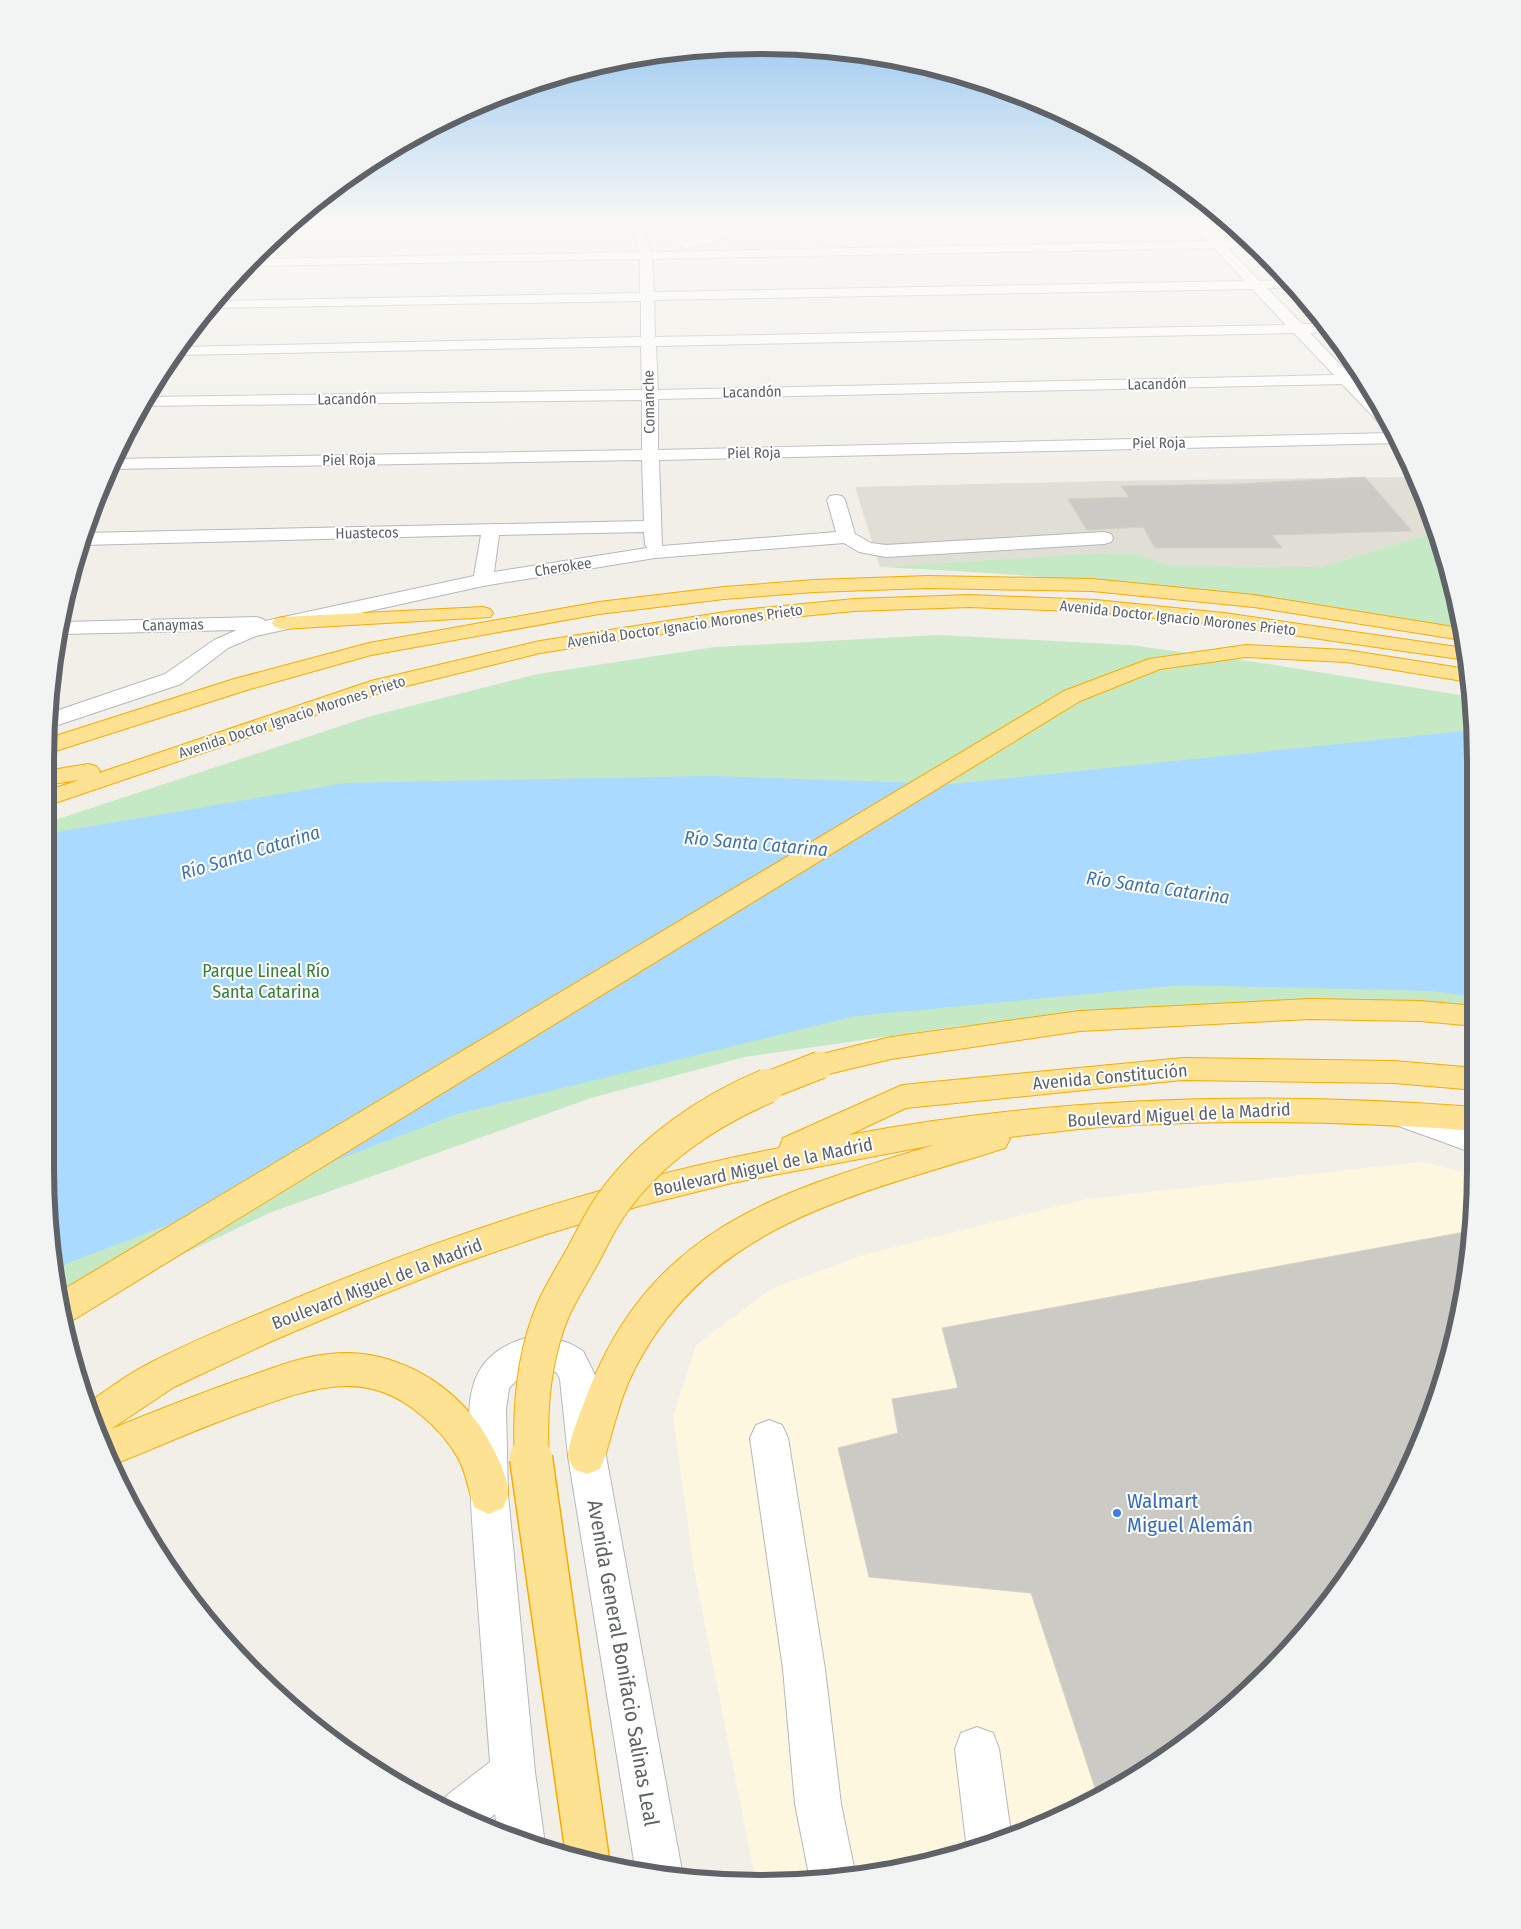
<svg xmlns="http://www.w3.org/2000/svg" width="1521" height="1929" font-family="'Fira Sans Condensed',sans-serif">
<rect width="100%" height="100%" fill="#f1efe8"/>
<path fill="#fef7e0" d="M 1422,1162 L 1475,1175 L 1462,1308 L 1421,1443 L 1328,1604 L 1232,1706 L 1118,1788 L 945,1860 L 756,1883 L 694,1569 L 673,1417 L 696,1345 L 771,1289 L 863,1255 L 1087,1199 Z"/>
<path fill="#e1ded6" d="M 1211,224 L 1229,224 L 1245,239 L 1224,237 Z
M 1411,477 L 1434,533 L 1320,567 L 1174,566 L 1136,554 L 1097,553 L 880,567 L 855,487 L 1107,481 Z"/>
<path fill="#c5e8c5" d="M 1434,533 L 1452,575 L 1461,630 C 1372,621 1286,604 1198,593 C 1093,579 986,572 880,567 L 1097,553 L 1136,554 L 1174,566 L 1320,567 Z
M 938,635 L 1130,645 L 1262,663 L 1472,697 L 1474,713 L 1475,1022 L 1132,1012 L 960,1026 L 745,1057 L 591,1098 L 269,1213 L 64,1311 L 45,1168 L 46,823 L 371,716 L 538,674 L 715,647 Z"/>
<path fill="#aadaff" d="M 1474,730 L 1475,997 L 1430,991 L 1183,985 L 856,1016 L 457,1114 L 58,1267 L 45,1168 L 46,837 L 63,831 L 345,783 L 710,776 L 952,784 Z"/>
<path fill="#cccac5" stroke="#d6d1c6" d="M 1365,477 L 1412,531 L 1272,535 L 1282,548 L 1155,548 L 1143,527 L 1087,530 L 1068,499 L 1129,497 L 1121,486 L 1235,484 Z
M 1470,1231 L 1462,1308 L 1421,1443 L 1328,1604 L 1232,1706 L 1118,1788 L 1098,1797 L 1031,1593 L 869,1577 L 838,1448 L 898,1433 L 892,1399 L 958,1388 L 942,1328 Z"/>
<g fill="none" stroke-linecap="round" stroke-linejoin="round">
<g stroke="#b5b8bc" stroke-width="2">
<path id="minor" d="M 292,224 L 360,224 L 354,228 L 288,228 Z
M 631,224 L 643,224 L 651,252 L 1208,241 L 1192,224 L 1204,224 L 1221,241 L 1247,240 L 1254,247 L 1228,248 L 1259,281 L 1289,280 L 1297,287 L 1267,288 L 1302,324 L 1324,324 L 1329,331 L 1310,333 L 1350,375 L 1360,375 L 1366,383 L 1359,384 L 1382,408 L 1391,428 L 1383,427 L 1342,384 L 658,399 L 658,450 L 1393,433 L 1397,443 L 659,460 L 662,546 L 836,532 L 827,500 L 830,496 L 836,495 L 842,496 L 845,500 L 855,534 L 871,543 L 886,545 L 1104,532 L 1111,534 L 1113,538 L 1111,542 L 1104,544 L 886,557 L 859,552 L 844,543 L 655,558 L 483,586 L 256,636 L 228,648 L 181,684 L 46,729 L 47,714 L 165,674 L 214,640 L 237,630 L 64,634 L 62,634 L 65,622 L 256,617 L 263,619 L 265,621 L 474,576 L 481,535 L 81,545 L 82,533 L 644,521 L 642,460 L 111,469 L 115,459 L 642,450 L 642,400 L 139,406 L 145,397 L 642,390 L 641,346 L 175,355 L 181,347 L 641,337 L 641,301 L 208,308 L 214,301 L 640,293 L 640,259 L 247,266 L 254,259 L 639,252 ZM 1214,248 L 1245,281 L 654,292 L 652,259 ZM 1252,289 L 1286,325 L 655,337 L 654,300 ZM 1294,333 L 1334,375 L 658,390 L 656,346 ZM 644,532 L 645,544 L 647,548 L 494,572 L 499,535 Z
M 751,224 L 770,224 L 768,227 L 686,249 L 680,245 L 682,242 Z
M 1404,1104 L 1476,1129 L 1476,1154 L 1393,1124 L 1389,1116 L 1393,1108 Z
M 545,1335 L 571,1344 L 583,1351 L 596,1377 L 606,1456 L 682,1871 L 681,1874 L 635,1867 L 568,1456 L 560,1379 L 557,1373 L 545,1367 L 528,1369 L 509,1388 L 506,1410 L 508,1495 L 535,1772 L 544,1837 L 541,1845 L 497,1827 L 495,1814 L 485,1822 L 442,1805 L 446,1796 L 490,1762 C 486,1705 481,1648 477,1591 C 474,1548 470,1505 470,1462 C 470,1437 466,1408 474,1383 C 484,1352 515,1337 545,1335 Z
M 769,1420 L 782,1425 L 788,1438 L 825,1669 L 841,1804 L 855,1872 L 810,1878 L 809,1875 L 795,1804 L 783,1669 L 750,1438 L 756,1425 Z
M 977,1727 L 993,1733 L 999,1749 L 1011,1833 L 969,1850 L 966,1842 L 955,1749 L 961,1733 Z"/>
</g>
<g stroke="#f9ab00" stroke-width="2">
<path id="highway" d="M 928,576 L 1092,579 L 1254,595 L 1460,628 L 1462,640 L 1254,607 L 1092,591 L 928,588 L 814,592 L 724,599 L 599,614 L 371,655 L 250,689 L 46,754 L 46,739 L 234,679 L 369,643 L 599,602 L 724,587 L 814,580 Z
M 969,595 L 1096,600 L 1224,613 L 1464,648 L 1466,660 L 1224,625 L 1096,612 L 969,607 L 854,611 L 731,623 L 540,653 L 386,691 L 46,806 L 46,791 L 79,780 L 46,785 L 46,771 L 88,764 L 96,766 L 100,771 L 99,773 L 371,681 L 540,641 L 731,611 L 854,599 Z
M 483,607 L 490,609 L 493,613 L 490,617 L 282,629 L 275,627 L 272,623 L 275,619 L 282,617 Z
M 1246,645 L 1346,650 L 1467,669 L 1469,682 L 1346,662 L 1246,657 L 1160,669 L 1080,701 L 75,1319 L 65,1322 L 61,1291 L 1064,691 L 1149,659 Z
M 1310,999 L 1420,1001 L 1475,1006 L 1476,1026 L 1420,1021 L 1310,1019 L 1080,1031 L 891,1059 L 820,1076 L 810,1073 L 805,1065 L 810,1057 L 891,1037 L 1080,1011 Z
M 1183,1058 L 1394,1061 L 1476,1068 L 1476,1090 L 1394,1083 L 1183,1080 L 906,1108 L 849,1135 C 1055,1096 1267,1091 1476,1107 L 1476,1131 C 1352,1121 1227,1119 1103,1127 C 1072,1129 1040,1134 1009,1137 L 1010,1139 L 1005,1148 C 868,1192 723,1218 644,1352 C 632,1372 623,1393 617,1415 C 611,1433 608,1451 600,1469 L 587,1474 L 574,1469 C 572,1465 568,1459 568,1455 C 569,1439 583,1406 589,1390 C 654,1226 781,1191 934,1145 L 732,1183 L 639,1206 L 544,1235 L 457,1265 L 366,1301 L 272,1341 L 174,1387 L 111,1429 C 153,1412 196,1395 238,1380 C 268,1370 298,1357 329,1354 C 387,1347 446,1378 479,1425 C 490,1441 509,1475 508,1494 C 508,1499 504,1504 503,1508 L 489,1514 L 475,1508 C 468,1492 467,1474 458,1458 C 449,1442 436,1427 421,1415 C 366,1367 311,1388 250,1410 C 204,1426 160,1446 115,1464 L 89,1402 C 109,1389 129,1373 150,1363 C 200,1337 254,1316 306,1294 C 458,1231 617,1179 779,1148 L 783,1138 L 902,1085 Z"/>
</g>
<use href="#minor" fill="#fff" fill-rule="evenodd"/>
<use href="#highway" fill="#fde293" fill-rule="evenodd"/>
<g stroke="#f9ab00" stroke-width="29" stroke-linecap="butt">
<path id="highway-bridge-far2" d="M 764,1087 L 820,1065"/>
</g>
<g stroke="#f9ab00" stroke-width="36" stroke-linecap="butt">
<path id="highway-bridge-far1" d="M 532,1460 C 529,1409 533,1358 553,1310 C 561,1292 572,1275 582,1257 C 592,1239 600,1220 612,1204 C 650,1150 708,1111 767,1086"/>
</g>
<g stroke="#f9ab00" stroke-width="45" stroke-linecap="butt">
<path id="highway-bridge" d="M 531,1458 L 588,1861"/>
</g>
<use href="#highway-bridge-far2" stroke="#fde293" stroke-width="27"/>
<use href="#highway-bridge-far1" stroke="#fde293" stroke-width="34"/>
<use href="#highway-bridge" stroke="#fde293" stroke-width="42"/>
</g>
<linearGradient id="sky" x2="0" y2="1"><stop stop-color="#8fc3f1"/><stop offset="0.45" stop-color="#f9f8f5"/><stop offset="1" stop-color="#f9f8f5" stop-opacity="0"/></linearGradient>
<rect width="1521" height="494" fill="url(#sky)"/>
<circle fill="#3f7fe0" stroke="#fff" stroke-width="2" cx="1117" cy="1513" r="5"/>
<g text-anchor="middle" stroke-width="4" stroke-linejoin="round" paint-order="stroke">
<g font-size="15" fill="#5f6368" stroke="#fff">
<text transform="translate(1157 384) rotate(-1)" y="5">Lacandón</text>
<text transform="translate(752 392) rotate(-1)" y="5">Lacandón</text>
<text transform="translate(347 399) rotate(-1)" y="5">Lacandón</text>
<text transform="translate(649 402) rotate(-91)" y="5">Comanche</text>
<text transform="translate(1159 443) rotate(-1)" y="5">Piel Roja</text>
<text transform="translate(754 453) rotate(-1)" y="5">Piel Roja</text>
<text transform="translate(349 460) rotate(-1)" y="5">Piel Roja</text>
<text transform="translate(367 533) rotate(-1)" y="5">Huastecos</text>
<text transform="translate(563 567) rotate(-9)" y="5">Cherokee</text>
<text transform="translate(1178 618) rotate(6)" y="5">Avenida Doctor Ignacio Morones Prieto</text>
<text transform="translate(173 625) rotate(-1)" y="5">Canaymas</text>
<text transform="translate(685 626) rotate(-8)" y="5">Avenida Doctor Ignacio Morones Prieto</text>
<text transform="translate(292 717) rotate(-18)" y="5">Avenida Doctor Ignacio Morones Prieto</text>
</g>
<g font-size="18" fill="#348238" stroke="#fff">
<text x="266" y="977">Parque Lineal Río<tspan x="266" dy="21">Santa Catarina</tspan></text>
</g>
<g font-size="18" fill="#5f6368" stroke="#fff">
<text transform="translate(1110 1077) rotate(-5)" y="6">Avenida Constitución</text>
<text transform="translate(1179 1115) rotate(-3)" y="6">Boulevard Miguel de la Madrid</text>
<text transform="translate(763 1167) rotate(-12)" y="6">Boulevard Miguel de la Madrid</text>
<text transform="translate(377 1284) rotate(-21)" y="6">Boulevard Miguel de la Madrid</text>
</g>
<g font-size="19" font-style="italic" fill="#4174aa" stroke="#fff">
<text transform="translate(756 843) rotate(5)" y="7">Río Santa Catarina</text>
<text transform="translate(250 852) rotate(-17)" y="7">Río Santa Catarina</text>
<text transform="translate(1158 887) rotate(8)" y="7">Río Santa Catarina</text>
</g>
<g font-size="21" fill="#366cbe" stroke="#fff" text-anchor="start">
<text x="1127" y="1508">Walmart<tspan x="1127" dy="24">Miguel Alemán</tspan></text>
</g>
<g font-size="21" fill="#5f6368" stroke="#fff">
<text transform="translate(623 1663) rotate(80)" y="7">Avenida General Bonifacio Salinas Leal</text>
</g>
</g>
<path d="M0 0H1521V1929H0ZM760 54H761A706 706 0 0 1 1467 760V1169A706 706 0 0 1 761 1875H760A706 706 0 0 1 54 1169V760A706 706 0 0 1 760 54Z" fill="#f2f3f3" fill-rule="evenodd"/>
<path fill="none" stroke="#5f6368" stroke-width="6" d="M760 54H761A706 706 0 0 1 1467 760V1169A706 706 0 0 1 761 1875H760A706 706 0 0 1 54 1169V760A706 706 0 0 1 760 54Z"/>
</svg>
